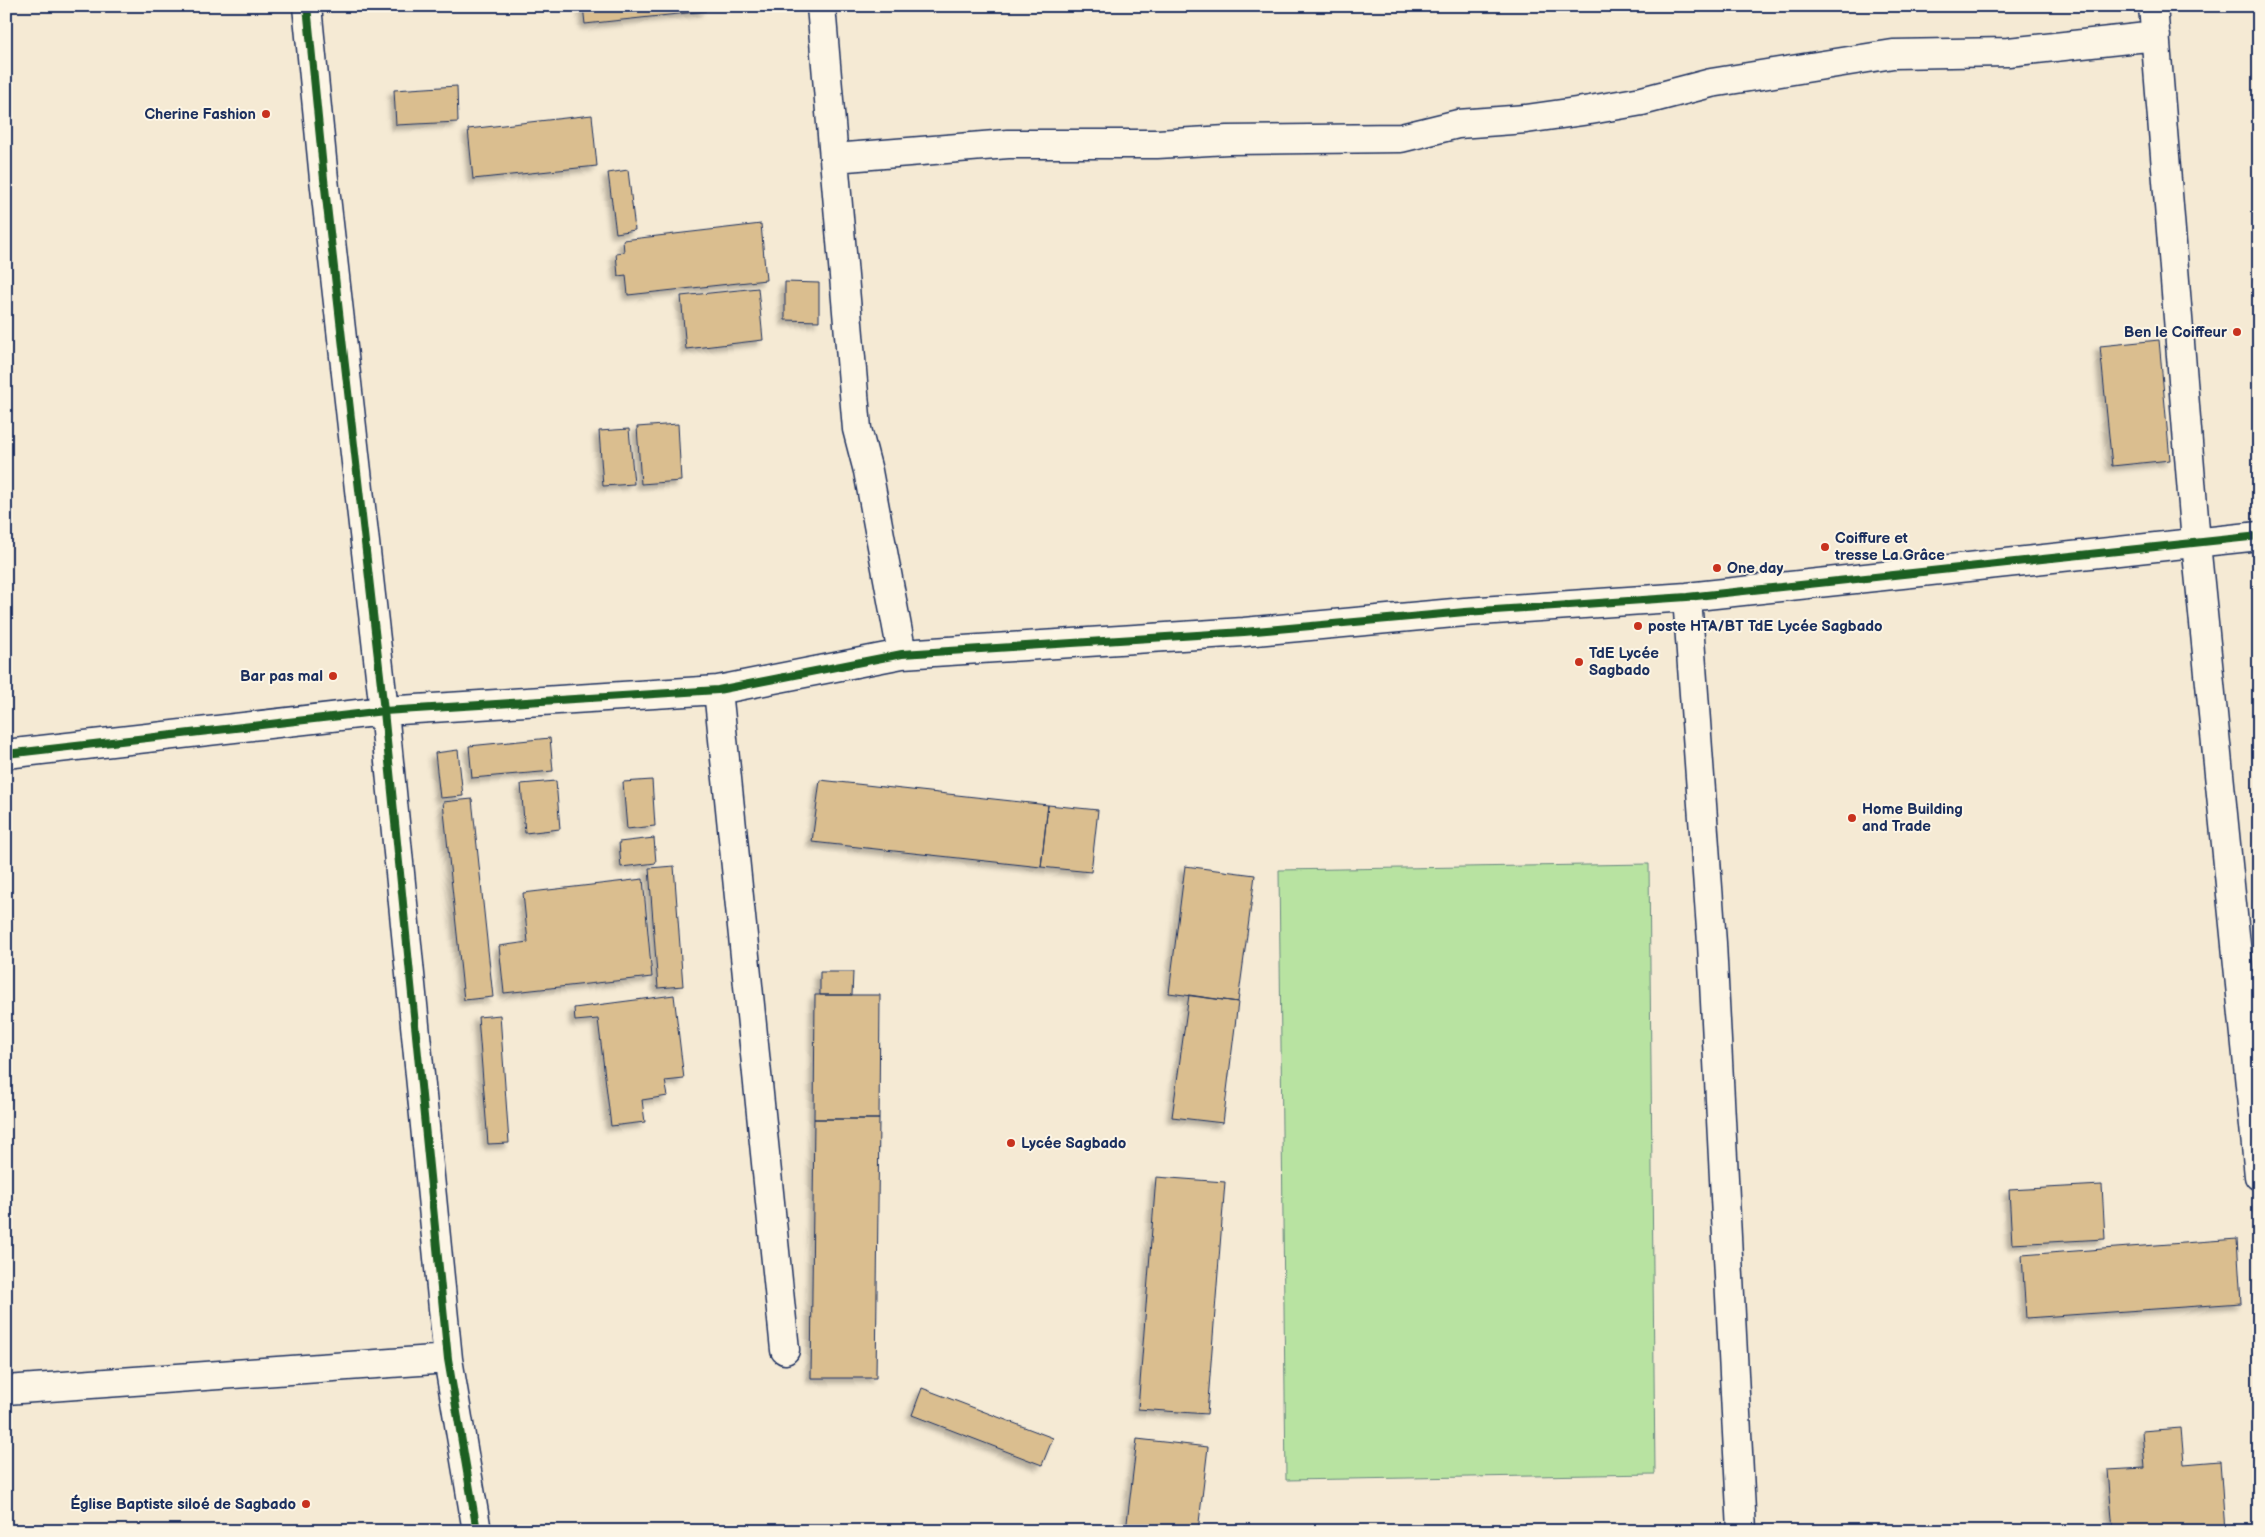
<svg xmlns="http://www.w3.org/2000/svg" width="2265" height="1537" font-family="'Balsamiq Sans',sans-serif">
<defs>
<filter id="shadow"><feDropShadow dx="-4.5" dy="4.5" stdDeviation="2.5" flood-color="#0004"/></filter>
</defs>
<rect width="100%" height="100%" fill="#f5ead4"/>
<filter id="ink" filterUnits="userSpaceOnUse"><feTurbulence type="fractalNoise" baseFrequency=".02" numOctaves="2"/><feDisplacementMap in="SourceGraphic" scale="10" xChannelSelector="R" yChannelSelector="G"/><feConvolveMatrix kernelMatrix="1 2 1 2 8 2 1 2 1" color-interpolation-filters="sRGB"/></filter>
<g filter="url(#ink)">
<path fill="#b8e3a1" stroke="#6a8980" d="M 1649,864 L 1655,1474 L 1286,1480 L 1279,870 Z"/>
<path fill="#dabe8f" stroke="#1b2f5e" filter="url(#shadow)" d="M 583,6 L 705,6 L 706,11 L 585,24 Z
M 457,86 L 458,122 L 396,125 L 394,90 Z
M 592,115 L 597,166 L 473,179 L 468,129 Z
M 628,170 L 635,230 L 616,233 L 608,173 Z
M 761,224 L 766,280 L 628,295 L 626,275 L 618,276 L 616,253 L 624,252 L 623,240 Z
M 785,282 L 819,283 L 819,321 L 785,320 Z
M 758,288 L 763,340 L 686,349 L 681,296 Z
M 2159,340 L 2170,460 L 2112,466 L 2100,346 Z
M 678,424 L 681,481 L 641,484 L 637,427 Z
M 629,429 L 634,484 L 603,486 L 599,431 Z
M 550,738 L 553,771 L 472,778 L 469,746 Z
M 458,750 L 463,796 L 440,798 L 435,753 Z
M 652,780 L 655,826 L 627,829 L 623,782 Z
M 820,780 L 1048,805 L 1041,867 L 812,842 Z
M 556,781 L 560,829 L 525,833 L 521,784 Z
M 472,799 L 493,997 L 464,1000 L 443,802 Z
M 1048,805 L 1098,810 L 1091,872 L 1041,867 Z
M 654,838 L 656,863 L 621,867 L 619,842 Z
M 674,866 L 683,986 L 658,988 L 649,868 Z
M 1185,866 L 1255,875 L 1238,1002 L 1169,993 Z
M 643,879 L 652,977 L 504,993 L 499,946 L 528,942 L 523,893 Z
M 820,972 L 853,972 L 852,995 L 820,995 Z
M 674,995 L 684,1079 L 665,1081 L 668,1096 L 642,1100 L 645,1122 L 611,1126 L 598,1019 L 575,1021 L 574,1008 Z
M 815,995 L 880,995 L 879,1119 L 814,1119 Z
M 1189,995 L 1238,1002 L 1223,1123 L 1172,1117 Z
M 500,1015 L 509,1143 L 488,1144 L 478,1017 Z
M 814,1119 L 879,1119 L 876,1378 L 811,1378 Z
M 1156,1177 L 1225,1182 L 1207,1414 L 1138,1409 Z
M 2102,1185 L 2105,1239 L 2012,1244 L 2009,1190 Z
M 2237,1239 L 2241,1303 L 2026,1318 L 2022,1255 Z
M 922,1388 L 1053,1438 L 1042,1465 L 912,1415 Z
M 2181,1428 L 2184,1464 L 2220,1461 L 2225,1531 L 2113,1531 L 2108,1470 L 2145,1468 L 2142,1431 Z
M 1137,1439 L 1208,1447 L 1198,1531 L 1126,1531 Z"/>
<g fill="none" stroke-linecap="round" stroke-linejoin="round">
<g stroke="#1b2f5e" stroke-width="31">
<path id="minor" d="M 307,6 L 324,179 L 384,711 L 448,1359 L 477,1531
M 821,6 L 857,429 L 868,471 L 902,654
M 2153,6 L 2196,543 L 2259,1176
M 834,158 L 1008,144 L 1157,144 L 1227,140 L 1401,138 L 1458,124 L 1526,119 L 1590,110 L 1642,101 L 1711,83 L 1893,54 L 2008,52 L 2156,36
M 1687,597 L 1712,943 L 1742,1531
M 718,690 L 785,1350
M 6,754 L 384,711 L 718,690 L 902,654 L 1244,632 L 1465,612 L 1687,597 L 2259,536
M 6,1390 L 448,1359"/>
</g>
<use href="#minor" stroke="#fcf5e5" stroke-width="28"/>
<g stroke="#fcf5e5" stroke-width="11">
<path id="cycleway" d="M 307,6 L 324,179 L 384,711 L 448,1359 L 477,1531
M 6,754 L 384,711 L 718,690 L 902,654 L 1244,632 L 1465,612 L 1687,597 L 2259,536"/>
</g>
<use href="#cycleway" stroke="#1b5e20" stroke-width="8"/>
</g>
</g>
<g fill="#c8321e" stroke="#fcf5e5" stroke-width="2">
<circle cx="266" cy="114" r="5"/>
<circle cx="2237" cy="332" r="5"/>
<circle cx="1825" cy="547" r="5"/>
<circle cx="1717" cy="568" r="5"/>
<circle cx="1638" cy="626" r="5"/>
<circle cx="1579" cy="662" r="5"/>
<circle cx="333" cy="676" r="5"/>
<circle cx="1852" cy="818" r="5"/>
<circle cx="1011" cy="1143" r="5"/>
<circle cx="306" cy="1504" r="5"/>
</g>
<g text-anchor="middle" stroke-width="4" stroke-linejoin="round" paint-order="stroke">
<g font-size="15" font-weight="bold" fill="#1b2f5e" stroke="#fcf5e5" text-anchor="start">
<text x="256" y="119" text-anchor="end">Cherine Fashion</text>
<text x="2227" y="337" text-anchor="end">Ben le Coiffeur</text>
<text x="1835" y="543">Coiffure et<tspan x="1835" dy="17">tresse La Grâce</tspan></text>
<text x="1727" y="573">One day</text>
<text x="1648" y="631">poste HTA/BT TdE Lycée Sagbado</text>
<text x="1589" y="658">TdE Lycée<tspan x="1589" dy="17">Sagbado</tspan></text>
<text x="323" y="681" text-anchor="end">Bar pas mal</text>
<text x="1862" y="814">Home Building<tspan x="1862" dy="17">and Trade</tspan></text>
<text x="1021" y="1148">Lycée Sagbado</text>
<text x="296" y="1509" text-anchor="end">Église Baptiste siloé de Sagbado</text>
</g>
</g>
<rect width="2265" height="1537" fill="none" stroke="#fcf5e5" stroke-width="25"/>
<rect x="12" y="12" width="2240" height="1512" fill="none" stroke="#1b2f5e" stroke-width="2" filter="url(#ink)"/>
</svg>
